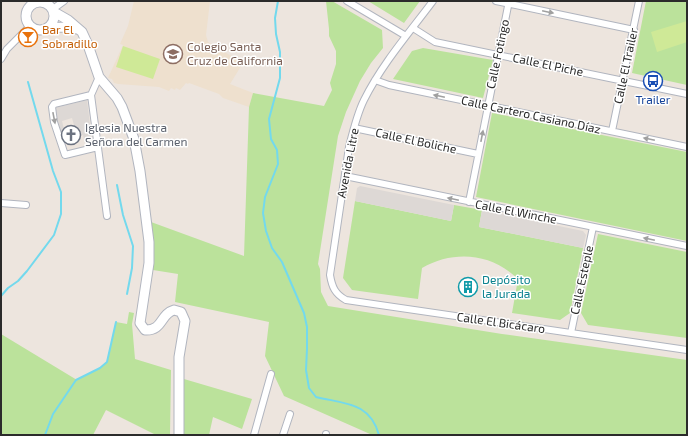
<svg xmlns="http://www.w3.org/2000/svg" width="688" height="436" font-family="'Exo 2',sans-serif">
<rect width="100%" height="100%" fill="#ede5de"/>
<path fill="#eee0ce" d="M 134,1 L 210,1 L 206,35 L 208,42 L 243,63 L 230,84 L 253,93 L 249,107 L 223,98 L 219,94 L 189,83 L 188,84 L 186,83 L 180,90 L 176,88 L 175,90 L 171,88 L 169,91 L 159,87 L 118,84 L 114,83 L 112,79 L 108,78 L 123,45 L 120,44 L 128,26 Z"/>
<path fill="#bbe29b" d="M 326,1 L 332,1 L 382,30 L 383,48 L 371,63 L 360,81 L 346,112 L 338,136 L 318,264 L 320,269 L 321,292 L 328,306 L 502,334 L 687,360 L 687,435 L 370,435 L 370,434 L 284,396 L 265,356 L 269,322 L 175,302 L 178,274 L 153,270 L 154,243 L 151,222 L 244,256 L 249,107 L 253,93 L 324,106 L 332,90 L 330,83 L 336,64 L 336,51 L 329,36 L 329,29 Z
M 368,1 L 420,1 L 404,23 Z
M 646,1 L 687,1 L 687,85 L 632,73 Z
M 423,48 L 493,60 L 483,98 L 393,79 L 412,51 Z
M 492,113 L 687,152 L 687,241 L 476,197 Z
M 355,201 L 451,221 L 454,205 L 482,210 L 479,227 L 583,248 L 570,313 L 560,320 L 512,313 L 518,279 C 491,253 454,250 422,268 L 418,299 L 352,290 L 343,278 Z
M 598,234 L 687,252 L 687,338 L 588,325 L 581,313 Z
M 129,312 L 134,313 L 132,324 L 135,359 L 171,370 L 170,435 L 156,435 L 106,410 L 93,435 L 1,435 L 1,334 L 77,380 L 100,368 L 107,362 L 116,322 L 127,324 Z
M 184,379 L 252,399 L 242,429 L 213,417 L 209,435 L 184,435 Z"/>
<path fill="#cfe997" d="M 687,21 L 687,42 L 657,52 L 651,32 Z
M 123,46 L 160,59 L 153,79 L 116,67 Z"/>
<path fill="#ddd8d5" d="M 87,100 L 92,141 L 85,143 L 83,135 L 77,136 L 72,118 L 62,121 L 66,138 L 62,139 L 55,108 Z
M 360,186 L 454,205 L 451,221 L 355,201 L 357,188 Z
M 482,210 L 583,231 L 586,235 L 583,248 L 479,227 Z"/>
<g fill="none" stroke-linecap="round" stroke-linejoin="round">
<path stroke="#73d9ed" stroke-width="2" d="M 278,1 L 275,18 L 276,34 L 280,52 L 280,78 L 269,119 L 271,139 L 277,150 L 278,164 L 265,197 L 263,213 L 266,231 L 272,248 L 282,262 L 304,313 L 307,327 L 307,349 L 306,370 L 309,388 L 316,397 C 345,404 370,402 379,435
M 117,185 L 123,215 L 133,246 L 132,268 L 127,294
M 1,296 L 8,288 L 18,281 L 27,271 L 54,235 L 61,214 L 61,192 L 53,171 L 28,82
M 45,435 L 53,414 L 76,380 L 100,368 L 107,362 L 116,322"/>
<g stroke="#b1b5bf" stroke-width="8">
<path id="street" d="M 347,1 L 406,36
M 433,1 C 409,33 382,64 364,100 C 357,114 353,131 349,147 L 330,275 C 332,287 335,294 346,300 L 687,350
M 496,1 L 634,30
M 53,9 L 64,1
M 413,28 L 435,42 L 687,94
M 1,59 L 7,49 L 30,26
M 99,77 L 91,95 L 107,216
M 375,80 L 389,85 L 687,147
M 91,95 L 54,104 L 52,107 L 54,122 L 65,155 L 98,147
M 354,128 L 478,154
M 612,131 L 639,1
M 345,176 L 687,246
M 469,202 L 509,1
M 1,203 L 26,205
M 571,333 L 593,227
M 254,435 L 271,374
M 283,435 L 290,414
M 326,435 L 326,434"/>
</g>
<g stroke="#b1b5bf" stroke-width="11">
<path id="secondary" d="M26 16a14 14 0 1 1 28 0a14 14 0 1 1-28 0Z
M 54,12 L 68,20 L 82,32 L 88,45 L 99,77 L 117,98 L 122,107 L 134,139 L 140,171 L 149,242 L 149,263 L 140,323 L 145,330 C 163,331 160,314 174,310 L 181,312 L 185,321 L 179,357 L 179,435
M 47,28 L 65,27 L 77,29"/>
</g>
<use href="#street" stroke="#fff" stroke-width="6"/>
<use href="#secondary" stroke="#fff" stroke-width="9"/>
</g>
<defs><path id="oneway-solid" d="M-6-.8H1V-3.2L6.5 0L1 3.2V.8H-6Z"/></defs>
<g fill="#a0a0a0">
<use href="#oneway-solid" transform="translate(548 12) rotate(12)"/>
<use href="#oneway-solid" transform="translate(439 96) rotate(-168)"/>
<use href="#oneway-solid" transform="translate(54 118) rotate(79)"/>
<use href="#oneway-solid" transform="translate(482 136) rotate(-79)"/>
<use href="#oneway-solid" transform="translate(649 139) rotate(-168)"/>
<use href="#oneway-solid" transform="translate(453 199) rotate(-168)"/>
<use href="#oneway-solid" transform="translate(649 239) rotate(-168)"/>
</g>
<defs>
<g id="bar-ring" transform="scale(1)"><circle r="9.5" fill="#fff" stroke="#e8710a" stroke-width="1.5"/><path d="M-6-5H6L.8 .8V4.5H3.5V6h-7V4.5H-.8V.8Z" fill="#e8710a"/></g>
<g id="school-ring" transform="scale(1)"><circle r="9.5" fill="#fff" stroke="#8d6e63" stroke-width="1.5"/><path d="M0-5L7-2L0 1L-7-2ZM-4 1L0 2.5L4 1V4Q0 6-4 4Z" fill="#8d6e63"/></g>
<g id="bus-ring" transform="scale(1)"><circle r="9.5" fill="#fff" stroke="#1a4fb4" stroke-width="1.5"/><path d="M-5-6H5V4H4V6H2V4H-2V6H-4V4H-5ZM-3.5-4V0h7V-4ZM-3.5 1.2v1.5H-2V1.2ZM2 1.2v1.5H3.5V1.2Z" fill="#1a4fb4"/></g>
<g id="church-ring" transform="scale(1)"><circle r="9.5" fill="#fff" stroke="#6b7280" stroke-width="1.5"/><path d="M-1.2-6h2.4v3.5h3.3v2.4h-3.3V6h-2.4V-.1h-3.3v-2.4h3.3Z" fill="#6b7280"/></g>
<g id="building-ring" transform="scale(1)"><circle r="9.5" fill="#fff" stroke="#0f9aa8" stroke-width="1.5"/><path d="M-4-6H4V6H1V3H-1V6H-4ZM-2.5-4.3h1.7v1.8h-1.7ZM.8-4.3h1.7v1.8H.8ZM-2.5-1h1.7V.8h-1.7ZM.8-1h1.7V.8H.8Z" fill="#0f9aa8"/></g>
</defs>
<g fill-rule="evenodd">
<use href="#bar-ring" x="28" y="37"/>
<use href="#school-ring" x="173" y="54"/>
<use href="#bus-ring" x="653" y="81"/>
<use href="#church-ring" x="71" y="135"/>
<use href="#building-ring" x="468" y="287"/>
</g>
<g text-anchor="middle" stroke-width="3" stroke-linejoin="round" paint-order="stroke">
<g font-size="12" fill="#c56008" stroke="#fff" text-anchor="start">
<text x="42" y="34">Bar El<tspan x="42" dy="14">Sobradillo</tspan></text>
</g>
<g font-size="12" fill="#785e54" stroke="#fff" text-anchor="start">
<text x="187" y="51">Colegio Santa<tspan x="187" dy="14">Cruz de California</tspan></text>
</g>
<g font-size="12" fill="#2b2b2b" stroke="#fff">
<text transform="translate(498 54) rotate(-78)" y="4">Calle Fotingo</text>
<text transform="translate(548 65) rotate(12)" y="4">Calle El Piche</text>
<text transform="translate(626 66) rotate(-78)" y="4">Calle El Trailer</text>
<text transform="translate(531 115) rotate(12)" y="4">Calle Cartero Casiano Díaz</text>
<text transform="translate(416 141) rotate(12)" y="4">Calle El Boliche</text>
<text transform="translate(348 163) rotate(-79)" y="4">Avenida Litre</text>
<text transform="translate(516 212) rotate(11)" y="4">Calle El Winche</text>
<text transform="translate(582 280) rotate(-78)" y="4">Calle Esteple</text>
<text transform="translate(501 323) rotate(8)" y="4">Calle El Bicácaro</text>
</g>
<g font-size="12" fill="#164399" stroke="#fff">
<text x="653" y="104">Trailer</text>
</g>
<g font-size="12" fill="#5b616d" stroke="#fff" text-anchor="start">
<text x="85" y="132">Iglesia Nuestra<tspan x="85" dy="14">Señora del Carmen</tspan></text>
</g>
<g font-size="12" fill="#0d838f" stroke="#fff" text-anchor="start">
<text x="482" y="284">Depósito<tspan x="482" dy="14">la Jurada</tspan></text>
</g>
</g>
<rect width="688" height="436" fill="none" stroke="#2b2b2b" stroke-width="4"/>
</svg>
